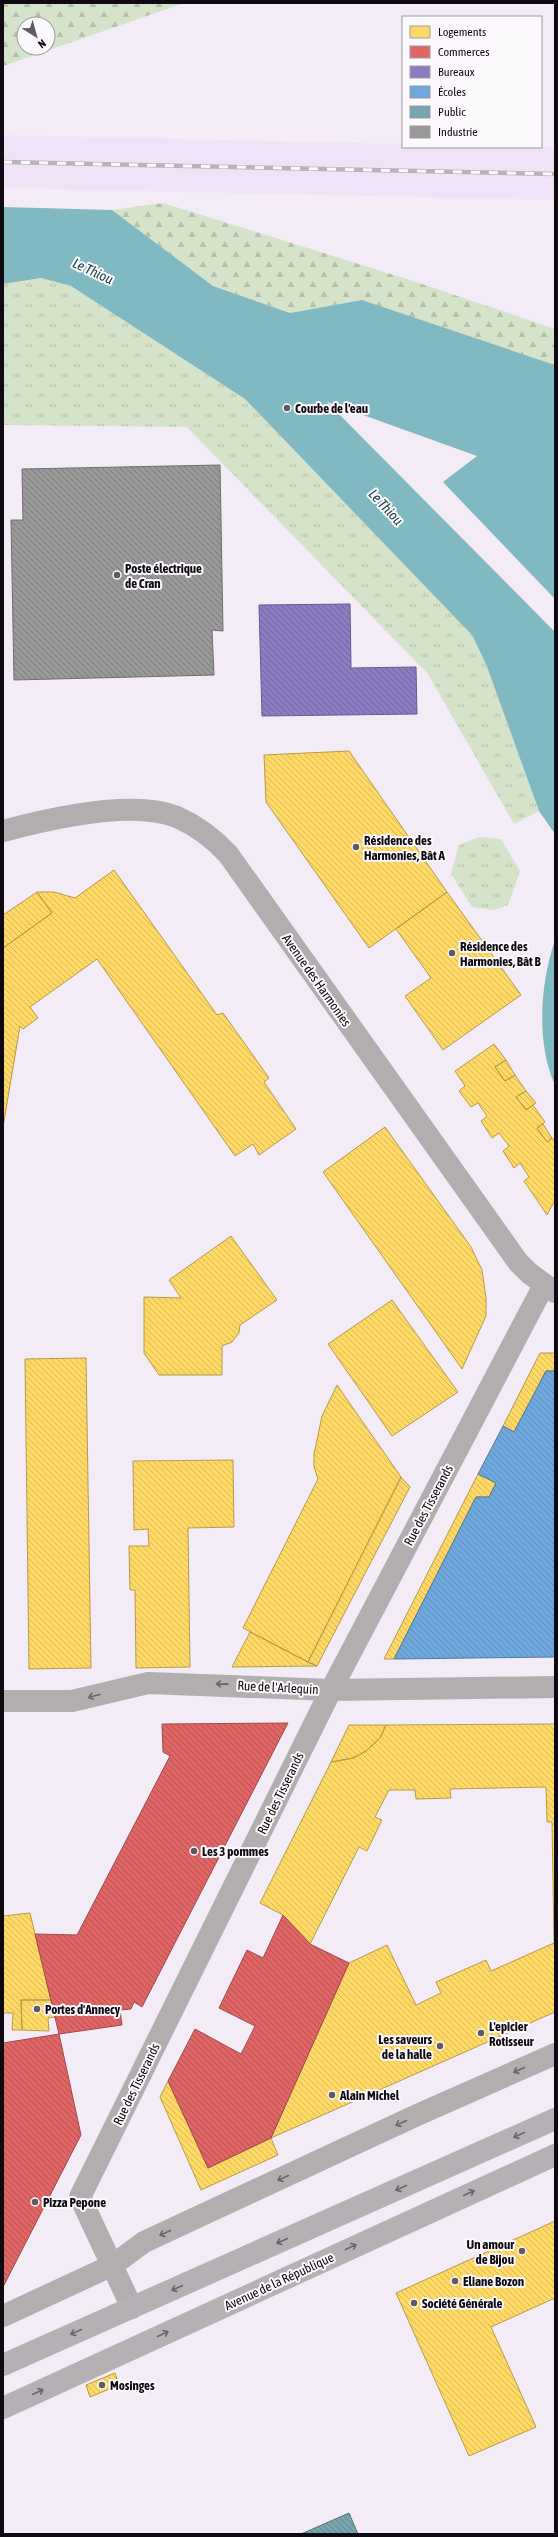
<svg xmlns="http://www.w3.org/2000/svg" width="558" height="2537" font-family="'Asap Condensed',sans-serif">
<defs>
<pattern id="forest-firs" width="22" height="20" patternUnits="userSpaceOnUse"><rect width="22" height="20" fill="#d4e3c9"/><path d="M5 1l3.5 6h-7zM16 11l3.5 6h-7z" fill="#b5c1ac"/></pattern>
<pattern id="park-tufts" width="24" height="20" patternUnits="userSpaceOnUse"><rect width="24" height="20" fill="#d4e3c9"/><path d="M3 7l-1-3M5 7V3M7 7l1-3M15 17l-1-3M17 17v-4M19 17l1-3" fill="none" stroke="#b5c1ac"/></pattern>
<pattern id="homes-back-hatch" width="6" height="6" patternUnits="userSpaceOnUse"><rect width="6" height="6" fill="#ffd966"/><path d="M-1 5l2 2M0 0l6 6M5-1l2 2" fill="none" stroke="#d9b957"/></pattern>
<pattern id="shops-back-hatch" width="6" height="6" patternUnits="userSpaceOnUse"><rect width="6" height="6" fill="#e06666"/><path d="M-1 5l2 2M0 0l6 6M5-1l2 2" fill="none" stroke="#b45253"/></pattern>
<pattern id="offices-back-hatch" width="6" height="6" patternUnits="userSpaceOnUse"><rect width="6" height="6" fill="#8e7cc3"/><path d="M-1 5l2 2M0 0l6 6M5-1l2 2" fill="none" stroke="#72649d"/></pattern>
<pattern id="schools-back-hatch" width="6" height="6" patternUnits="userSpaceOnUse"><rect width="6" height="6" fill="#6fa8dc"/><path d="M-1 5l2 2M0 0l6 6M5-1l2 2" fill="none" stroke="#5f8fbc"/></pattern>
<pattern id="public-back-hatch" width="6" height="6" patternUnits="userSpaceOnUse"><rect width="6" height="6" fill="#76a5af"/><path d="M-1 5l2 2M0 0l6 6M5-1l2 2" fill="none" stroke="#5f858d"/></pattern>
<pattern id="industry-back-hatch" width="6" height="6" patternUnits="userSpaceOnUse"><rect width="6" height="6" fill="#999"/><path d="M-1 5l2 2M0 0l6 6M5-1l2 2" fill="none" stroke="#7b7b7b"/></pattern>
</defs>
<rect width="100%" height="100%" fill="#f3ebf6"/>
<path fill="#f1e3f7" d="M 3,135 L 403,144 L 403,147 L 555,147 L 555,200 L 3,188 Z"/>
<path fill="url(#forest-firs)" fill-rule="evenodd" d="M 3,3 L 184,3 L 3,66 ZM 24,24 L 48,24 L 48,48 L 24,48 Z
M 163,203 L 410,280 L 555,329 L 555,365 L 362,300 L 290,313 L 213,286 L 112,210 Z"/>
<path fill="url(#park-tufts)" d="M 41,278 L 71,286 L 245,399 L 444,605 L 472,635 L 486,664 L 539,811 L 514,824 L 428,674 L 187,427 L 3,425 L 3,284 Z
M 479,837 L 501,839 L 520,871 L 508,905 L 494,910 L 472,907 L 451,874 L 459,845 Z"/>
<path fill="#80b9c1" d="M 3,207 L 112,210 L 213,286 L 290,313 L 362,300 L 555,365 L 555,599 L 443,482 L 477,456 L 327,402 L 555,632 L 555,834 L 539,811 L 486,664 L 472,635 L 245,399 L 71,286 L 41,278 L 3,284 Z
M 555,940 L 555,1085 C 536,1043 540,984 555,940 Z"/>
<path fill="url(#homes-back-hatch)" stroke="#b79b4c" d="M 349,751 L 447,892 L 369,948 L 266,802 L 264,755 Z
M 114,870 L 217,1015 L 223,1013 L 269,1078 L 264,1082 L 296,1129 L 259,1155 L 253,1144 L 235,1156 L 97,959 L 30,1007 L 38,1018 L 23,1029 L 20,1026 L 3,1127 L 3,948 L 52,913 L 37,892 L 54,892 L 75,898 Z
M 37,892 L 52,913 L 3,948 L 3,915 Z
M 447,892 L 521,995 L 443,1050 L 405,996 L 431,978 L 396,929 Z
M 494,1044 L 506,1060 L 495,1067 L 505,1081 L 515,1075 L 526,1091 L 516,1097 L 526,1110 L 533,1105 L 545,1122 L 537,1128 L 547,1142 L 552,1138 L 555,1141 L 555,1200 L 547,1215 L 524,1181 L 529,1177 L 520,1163 L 514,1168 L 503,1151 L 509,1146 L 499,1133 L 492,1138 L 481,1121 L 487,1116 L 478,1103 L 471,1107 L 459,1091 L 465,1086 L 455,1071 Z
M 506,1060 L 515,1075 L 505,1081 L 495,1067 Z
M 526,1091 L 536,1103 L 526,1110 L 516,1097 Z
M 543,1124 L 552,1138 L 547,1142 L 537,1128 Z
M 385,1127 L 471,1247 L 482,1270 L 486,1298 L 486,1316 L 462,1369 L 323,1172 Z
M 231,1236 L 277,1300 L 240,1325 L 239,1333 L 232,1342 L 222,1346 L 222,1375 L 159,1375 L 144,1353 L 144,1297 L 181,1298 L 169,1280 Z
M 392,1300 L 458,1392 L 392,1436 L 328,1344 Z
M 540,1353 L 555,1353 L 555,1371 L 546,1371 L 514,1432 L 503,1426 Z
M 86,1358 L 91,1668 L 29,1669 L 25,1359 Z
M 337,1385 L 401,1477 L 308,1662 L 243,1628 L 318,1479 L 314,1467 L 314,1454 L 322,1416 Z
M 233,1460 L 234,1527 L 188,1528 L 190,1667 L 136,1668 L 135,1590 L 130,1590 L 129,1546 L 149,1546 L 148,1529 L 134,1530 L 133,1461 Z
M 478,1474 L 496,1483 L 489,1497 L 476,1497 L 394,1659 L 384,1659 Z
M 401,1477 L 410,1487 L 317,1666 L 308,1662 Z
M 250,1632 L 308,1662 L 317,1666 L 232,1667 Z
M 555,1724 L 555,2012 L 271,2138 L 349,1963 L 387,1945 L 416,2005 L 441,1993 L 436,1982 L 486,1960 L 491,1971 L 554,1943 L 552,1822 L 547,1822 L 546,1787 L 450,1789 L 451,1798 L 416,1799 L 415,1790 L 389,1790 L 375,1817 L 382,1820 L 367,1851 L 359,1847 L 310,1944 L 283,1915 L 260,1903 L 331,1762 L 353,1758 L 366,1751 L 380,1738 L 386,1725 Z
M 349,1725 L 386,1725 L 380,1738 L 366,1751 L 353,1758 L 331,1762 Z
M 30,1913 L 51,2000 L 21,2000 L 22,2030 L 12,2030 L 13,2013 L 3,2013 L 3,1916 Z
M 21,2000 L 51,2000 L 55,2017 L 48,2018 L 49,2031 L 22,2030 Z
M 168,2081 L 208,2168 L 271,2138 L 278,2155 L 201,2190 L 160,2097 Z
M 555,2221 L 555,2298 L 491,2327 L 536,2427 L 469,2456 L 396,2293 Z
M 115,2373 L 119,2385 L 90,2397 L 86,2385 Z"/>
<path fill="url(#shops-back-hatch)" stroke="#a14a4c" d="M 288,1723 L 142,2007 L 134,2002 L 131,2009 L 120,2010 L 122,2025 L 59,2034 L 35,1934 L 77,1935 L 170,1756 L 163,1752 L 162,1724 Z
M 283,1915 L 310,1944 L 349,1963 L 271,2138 L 208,2168 L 168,2081 L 195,2029 L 241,2054 L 255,2026 L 219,2008 L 247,1950 L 263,1958 Z
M 59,2034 L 81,2135 L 3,2287 L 3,2043 Z"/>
<path fill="url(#offices-back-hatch)" stroke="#685a8e" d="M 350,604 L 351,668 L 416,667 L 417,714 L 262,716 L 259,605 Z"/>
<path fill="url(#schools-back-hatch)" stroke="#52799f" d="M 546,1371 L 555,1371 L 555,1657 L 394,1659 L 476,1497 L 489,1497 L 496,1483 L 478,1474 L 503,1426 L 514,1432 Z"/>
<path fill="url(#public-back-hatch)" stroke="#577680" d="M 349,2513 L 358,2534 L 301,2534 Z"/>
<path fill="url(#industry-back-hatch)" stroke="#706e70" d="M 220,465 L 223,631 L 212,630 L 214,675 L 14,680 L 11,520 L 23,520 L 22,469 Z"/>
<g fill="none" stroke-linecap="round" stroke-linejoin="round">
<path stroke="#b2adaf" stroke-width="22" d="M 3,831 C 48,819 133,799 177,817 C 197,826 213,838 228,854 L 518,1262 L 529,1273 L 555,1292
M 3,1701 L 72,1701 L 148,1683 L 331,1690 L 555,1687
M 132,2308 L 80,2197 L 331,1690 L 544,1285
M 3,2316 L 113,2265 L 144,2242 L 415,2116 L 555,2054"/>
<path stroke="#b6b0b4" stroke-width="22" d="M 3,2365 L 555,2119
M 3,2408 L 555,2155"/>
<g stroke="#b8b2b9" stroke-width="4.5">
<path id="rail" d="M 3,162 L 555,174"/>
</g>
<use href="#rail" stroke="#fcf9fd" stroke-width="3" stroke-dasharray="9" stroke-linecap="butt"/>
</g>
<defs><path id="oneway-shaft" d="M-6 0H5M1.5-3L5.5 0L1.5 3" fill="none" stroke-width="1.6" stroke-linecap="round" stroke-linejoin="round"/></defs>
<g stroke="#696468">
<use href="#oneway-shaft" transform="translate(222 1684) rotate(-179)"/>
<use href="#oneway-shaft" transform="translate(94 1696) rotate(165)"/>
<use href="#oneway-shaft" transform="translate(519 2070) rotate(156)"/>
<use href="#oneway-shaft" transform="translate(401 2123) rotate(155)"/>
<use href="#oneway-shaft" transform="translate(283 2178) rotate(155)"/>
<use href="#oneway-shaft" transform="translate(165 2233) rotate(155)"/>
</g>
<g stroke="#6b656b">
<use href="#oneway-shaft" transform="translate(519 2135) rotate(156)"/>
<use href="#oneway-shaft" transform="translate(401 2188) rotate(156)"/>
<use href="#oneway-shaft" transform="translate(469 2193) rotate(-24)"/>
<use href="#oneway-shaft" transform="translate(282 2241) rotate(156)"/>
<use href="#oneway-shaft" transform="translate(351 2247) rotate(-25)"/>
<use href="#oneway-shaft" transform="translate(177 2288) rotate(156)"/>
<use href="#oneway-shaft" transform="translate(76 2332) rotate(156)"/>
<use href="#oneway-shaft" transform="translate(163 2334) rotate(-25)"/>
<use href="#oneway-shaft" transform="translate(38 2392) rotate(-25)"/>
</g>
<g fill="#5f5961" stroke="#fcf9fd" stroke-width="1.5">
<circle cx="287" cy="408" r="4"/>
<circle cx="117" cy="575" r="4"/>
<circle cx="356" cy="847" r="4"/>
<circle cx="452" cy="953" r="4"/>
<circle cx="194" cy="1851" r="4"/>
<circle cx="37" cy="2009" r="4"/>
<circle cx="481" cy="2033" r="4"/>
<circle cx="440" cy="2046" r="4"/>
<circle cx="332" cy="2095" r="4"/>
<circle cx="35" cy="2202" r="4"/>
<circle cx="522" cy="2251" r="4"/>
<circle cx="455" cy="2281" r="4"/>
<circle cx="414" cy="2303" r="4"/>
<circle cx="102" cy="2385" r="4"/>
</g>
<g text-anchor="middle" stroke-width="4" stroke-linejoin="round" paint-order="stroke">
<g font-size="13" font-weight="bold" fill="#0f0a11" stroke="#fcf9fd" text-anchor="start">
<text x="295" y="413">Courbe de l'eau</text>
<text x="125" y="573">Poste électrique<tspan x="125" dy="15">de Cran</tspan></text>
<text x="364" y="845">Résidence des<tspan x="364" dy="15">Harmonies, Bât A</tspan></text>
<text x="460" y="951">Résidence des<tspan x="460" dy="15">Harmonies, Bât B</tspan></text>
<text x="202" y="1856">Les 3 pommes</text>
<text x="45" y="2014">Portes d'Annecy</text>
<text x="489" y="2031">L'epicier<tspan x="489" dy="15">Rotisseur</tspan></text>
<text x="432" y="2044" text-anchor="end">Les saveurs<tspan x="432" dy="15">de la halle</tspan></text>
<text x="340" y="2100">Alain Michel</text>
<text x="43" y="2207">Pizza Pepone</text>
<text x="514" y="2249" text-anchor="end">Un amour<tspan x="514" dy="15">de Bijou</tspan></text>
<text x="463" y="2286">Eliane Bozon</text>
<text x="422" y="2308">Société Générale</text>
<text x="110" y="2390">Mosinges</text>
</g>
<g font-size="13" fill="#0f0a11" stroke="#fcf9fd">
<text transform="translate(317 980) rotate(55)" y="5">Avenue des Harmonies</text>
<text transform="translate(428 1505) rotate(-62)" y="5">Rue des Tisserands</text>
<text transform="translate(278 1687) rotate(3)" y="5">Rue de l'Arlequin</text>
<text transform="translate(280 1793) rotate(-64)" y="5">Rue des Tisserands</text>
<text transform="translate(136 2084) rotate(-64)" y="5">Rue des Tisserands</text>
<text transform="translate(279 2281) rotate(-25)" y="5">Avenue de la République</text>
</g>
<g font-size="14" font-style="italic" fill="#1d4548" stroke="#fcf9fd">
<text transform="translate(93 271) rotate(25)" y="5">Le Thiou</text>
<text transform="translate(386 507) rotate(47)" y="5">Le Thiou</text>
</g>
</g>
<rect width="558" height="2537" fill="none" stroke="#0f0a11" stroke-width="8"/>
<rect x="402" y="16" width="140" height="132" fill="#fcf9fd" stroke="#9d999f"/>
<rect x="410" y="26" width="20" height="12" fill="#ffd966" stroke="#9d999f"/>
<text x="438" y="36" font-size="12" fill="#0f0a11">Logements</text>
<rect x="410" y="46" width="20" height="12" fill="#e06666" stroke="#9d999f"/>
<text x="438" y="56" font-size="12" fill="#0f0a11">Commerces</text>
<rect x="410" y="66" width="20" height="12" fill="#8e7cc3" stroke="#9d999f"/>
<text x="438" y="76" font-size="12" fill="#0f0a11">Bureaux</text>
<rect x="410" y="86" width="20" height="12" fill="#6fa8dc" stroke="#9d999f"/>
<text x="438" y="96" font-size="12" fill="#0f0a11">Écoles</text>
<rect x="410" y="106" width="20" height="12" fill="#76a5af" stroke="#9d999f"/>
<text x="438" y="116" font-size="12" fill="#0f0a11">Public</text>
<rect x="410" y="126" width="20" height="12" fill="#999999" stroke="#9d999f"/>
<text x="438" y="136" font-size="12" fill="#0f0a11">Industrie</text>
<g transform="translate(36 36) rotate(143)"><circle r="19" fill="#fcf9fd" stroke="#9d999f"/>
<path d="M0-3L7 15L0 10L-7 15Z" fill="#5f5961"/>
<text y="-6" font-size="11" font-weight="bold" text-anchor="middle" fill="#0f0a11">N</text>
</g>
</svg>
